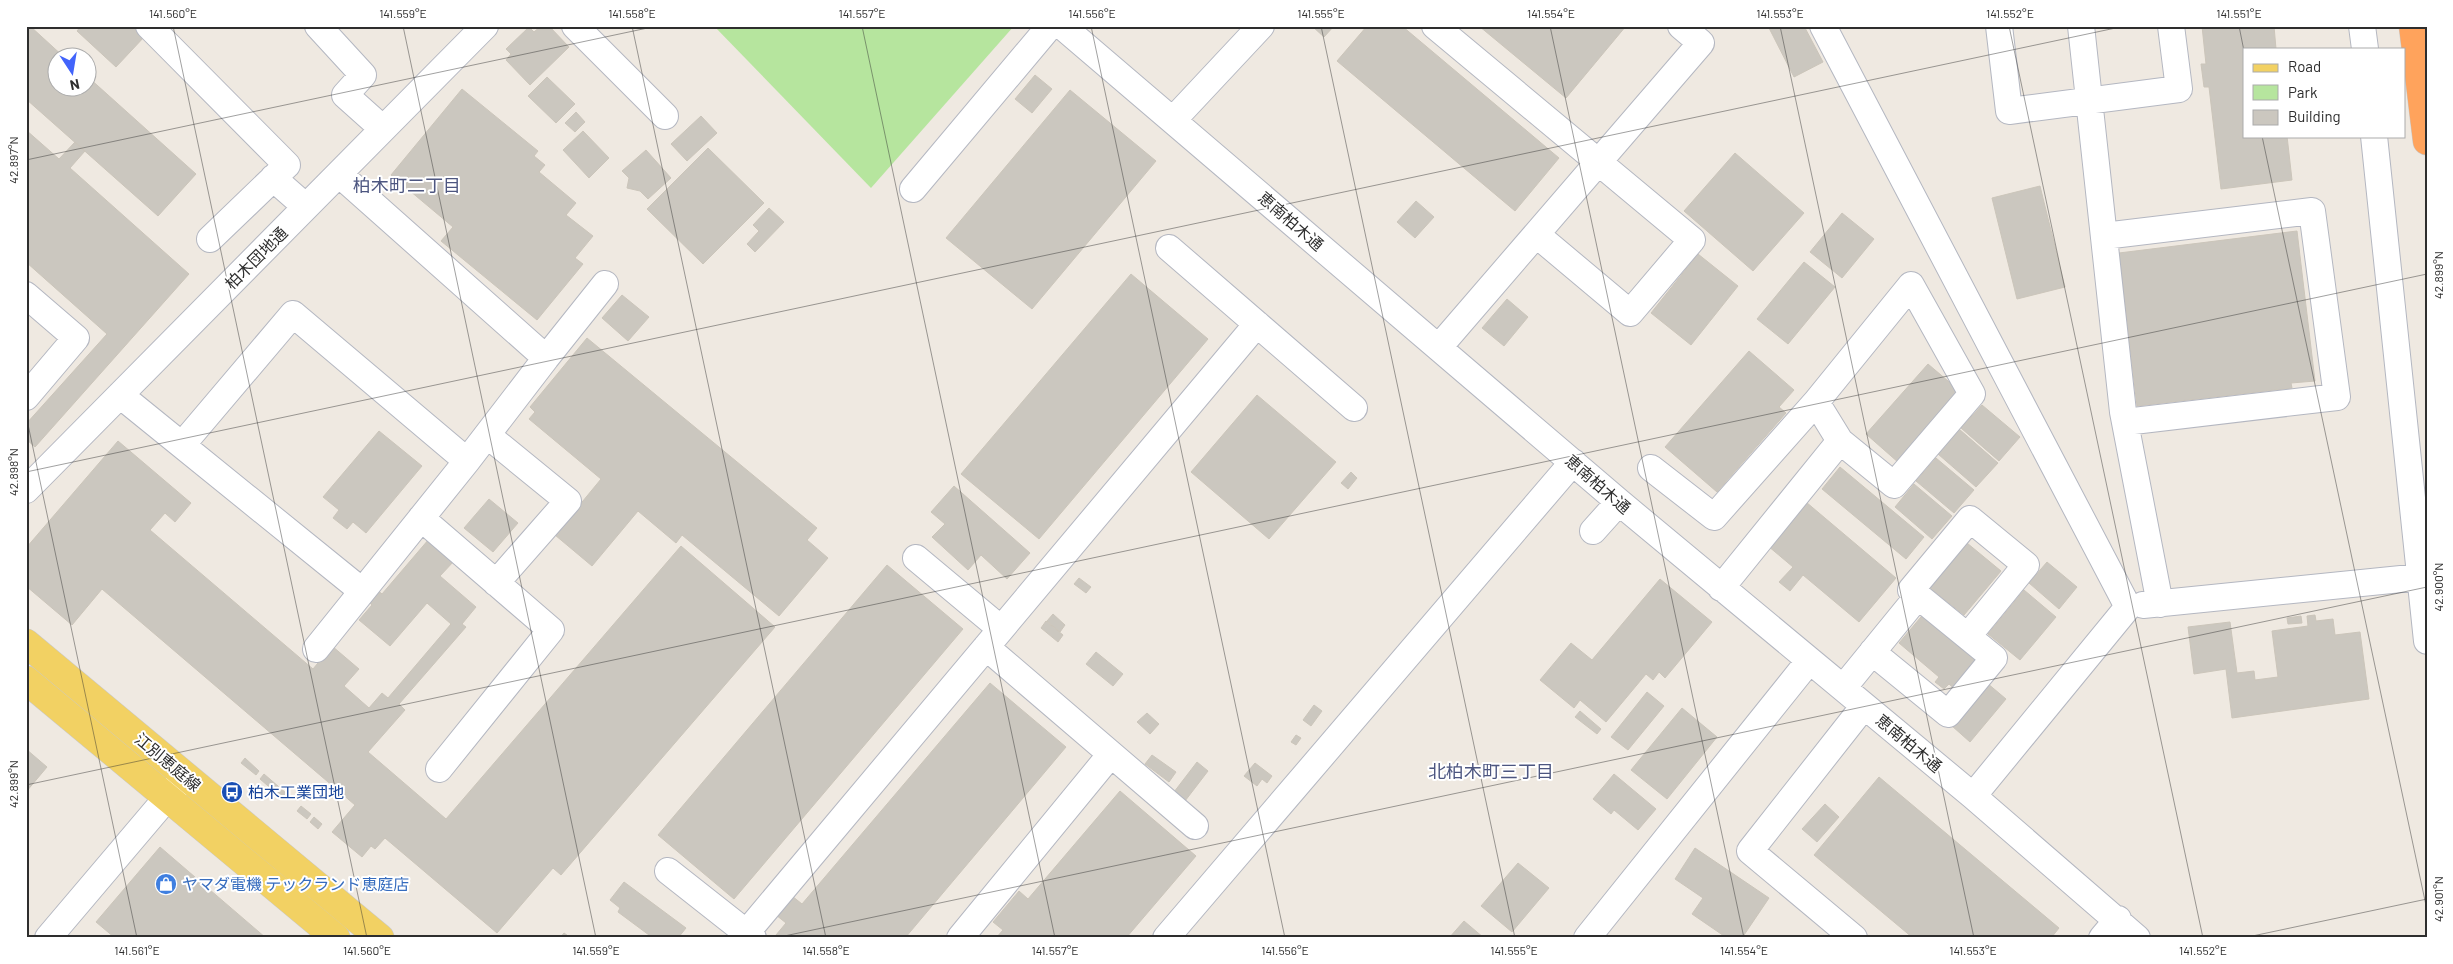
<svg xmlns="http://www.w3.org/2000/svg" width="2453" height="964" font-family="Barlow,'Noto Sans JP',sans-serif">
<rect width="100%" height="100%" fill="#efe9e1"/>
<path fill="#b6e59e" d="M 714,26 L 1014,26 L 871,188 Z"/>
<path fill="#cbc7bf" stroke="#cbc5ba" d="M 26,26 L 30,26 L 65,58 L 58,58 L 58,88 L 88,88 L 88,77 L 196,174 L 158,216 L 26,99 Z
M 81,26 L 135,26 L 145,36 L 116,67 L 77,31 Z
M 541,26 L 549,26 L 569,47 L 530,85 L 506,60 L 511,54 L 506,49 L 529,27 L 534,32 Z
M 1312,26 L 1334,26 L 1324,37 Z
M 1367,26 L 1402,26 L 1559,158 L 1515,211 L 1337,61 Z
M 1479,26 L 1626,26 L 1566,98 Z
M 1768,26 L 1804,26 L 1823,62 L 1794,77 Z
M 2202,26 L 2274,26 L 2276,49 L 2244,49 L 2244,136 L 2287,136 L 2292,180 L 2221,189 L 2209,87 L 2204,87 L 2201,64 L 2206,64 Z
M 1035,75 L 1052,89 L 1032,113 L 1015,99 Z
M 547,77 L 575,104 L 556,123 L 528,96 Z
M 462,89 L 538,151 L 534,156 L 545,165 L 539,172 L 576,203 L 566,215 L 593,236 L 575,258 L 583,264 L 537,320 L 441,241 L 453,227 L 391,175 Z
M 1070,90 L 1156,161 L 1032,309 L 946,238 Z
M 576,112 L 585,122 L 575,132 L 565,123 Z
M 701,116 L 717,133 L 687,161 L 671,144 Z
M 26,130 L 59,159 L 75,142 L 85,151 L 70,168 L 189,274 L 35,447 L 26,439 L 26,424 L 107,334 L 26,262 Z
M 583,131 L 609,158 L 589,178 L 563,150 Z
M 708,148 L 764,203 L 703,264 L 647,209 Z
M 646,150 L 671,178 L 648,199 L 640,191 L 627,188 L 629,178 L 622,171 Z
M 1735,153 L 1804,213 L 1753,271 L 1684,211 Z
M 2040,186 L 2065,287 L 2017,299 L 1992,198 Z
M 1416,201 L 1434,217 L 1415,238 L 1397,222 Z
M 769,208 L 784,222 L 755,252 L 747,244 L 759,231 L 753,225 Z
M 1842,213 L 1874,239 L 1842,278 L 1810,252 Z
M 2297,231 L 2315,381 L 2291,383 L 2292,388 L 2137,406 L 2119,253 Z
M 1698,254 L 1738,286 L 1691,345 L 1651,313 Z
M 1804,262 L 1835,287 L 1788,344 L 1757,319 Z
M 1131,274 L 1208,339 L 1039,539 L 961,474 Z
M 622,295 L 649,317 L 628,341 L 602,318 Z
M 1507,299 L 1528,317 L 1504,346 L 1482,328 Z
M 587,338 L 817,528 L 807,540 L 828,558 L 779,616 L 682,535 L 676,543 L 638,511 L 592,566 L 555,535 L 601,479 L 529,419 L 535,412 L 530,407 Z
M 1749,351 L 1794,390 L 1779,407 L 1786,413 L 1717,492 L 1665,447 Z
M 1928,364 L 1961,392 L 1899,463 L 1866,434 Z
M 1257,395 L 1336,462 L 1269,539 L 1191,472 Z
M 1982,405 L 2020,437 L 1999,461 L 1961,428 Z
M 1959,429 L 1998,463 L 1976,487 L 1938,454 Z
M 379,431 L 422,466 L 366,533 L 353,522 L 347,529 L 333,518 L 339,510 L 323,497 Z
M 118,441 L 191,503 L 175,522 L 165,513 L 150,530 L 313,669 L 332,646 L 359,669 L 344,686 L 369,708 L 382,693 L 388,698 L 451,624 L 427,603 L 390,646 L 359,620 L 372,605 L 367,600 L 376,589 L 382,594 L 429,539 L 454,561 L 440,576 L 476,607 L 462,624 L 466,627 L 399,704 L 405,710 L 368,752 L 446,819 L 681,546 L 775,627 L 561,875 L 553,868 L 497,933 L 385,838 L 375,849 L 371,846 L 362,857 L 332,832 L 355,805 L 102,589 L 72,625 L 26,586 L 26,548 Z
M 1936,458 L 1974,490 L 1954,513 L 1916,481 Z
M 1840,467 L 1924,537 L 1906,559 L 1822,489 Z
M 1351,472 L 1357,478 L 1348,489 L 1341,483 Z
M 1914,484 L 1952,516 L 1932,539 L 1895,507 Z
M 954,486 L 1030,553 L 1007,579 L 981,555 L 968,570 L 932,537 L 945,524 L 931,512 Z
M 489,499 L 518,523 L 493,552 L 464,528 Z
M 1806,502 L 1896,578 L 1859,622 L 1803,575 L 1790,591 L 1779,582 L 1793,567 L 1768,546 Z
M 1967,543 L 2001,571 L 1964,615 L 1930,588 Z
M 2047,562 L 2077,587 L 2059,609 L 2029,583 Z
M 887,565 L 963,629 L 734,899 L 658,835 Z
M 1079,578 L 1091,587 L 1086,593 L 1074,584 Z
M 1660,579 L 1712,622 L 1665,678 L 1659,672 L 1653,680 L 1646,674 L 1606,722 L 1580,700 L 1574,708 L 1540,680 L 1571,643 L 1592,660 Z
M 2024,590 L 2056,617 L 2020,660 L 1988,634 Z
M 1926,611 L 1983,660 L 1957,691 L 1949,684 L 1944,689 L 1935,682 L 1939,677 L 1899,643 Z
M 1053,614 L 1065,625 L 1060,632 L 1047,621 Z
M 2315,615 L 2316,621 L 2333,619 L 2335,635 L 2360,632 L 2369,699 L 2232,718 L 2226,669 L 2194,674 L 2188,627 L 2230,622 L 2237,673 L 2254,671 L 2255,680 L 2278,677 L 2272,631 L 2308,626 L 2307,616 Z
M 2301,616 L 2302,623 L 2288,624 L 2287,618 Z
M 1046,621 L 1063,635 L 1058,642 L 1041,628 Z
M 1096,652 L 1123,674 L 1113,686 L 1086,664 Z
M 990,683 L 1066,747 L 905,938 L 780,938 L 776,935 L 786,923 L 776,915 L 792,896 L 802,904 Z
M 1987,683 L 2006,699 L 1970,742 L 1952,726 Z
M 1647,692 L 1664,706 L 1628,750 L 1611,737 Z
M 1314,705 L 1322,711 L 1311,726 L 1303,720 Z
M 1682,708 L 1717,737 L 1667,799 L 1631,770 Z
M 1580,711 L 1601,729 L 1597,734 L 1575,717 Z
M 1147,713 L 1159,724 L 1150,734 L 1137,722 Z
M 1296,735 L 1301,738 L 1296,745 L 1291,742 Z
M 26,749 L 47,767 L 26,792 Z
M 1152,755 L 1176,772 L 1169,782 L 1145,764 Z
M 245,758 L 259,771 L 256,775 L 241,763 Z
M 1197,762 L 1208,771 L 1185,801 L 1174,792 Z
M 1255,763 L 1272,776 L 1267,783 L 1262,779 L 1257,786 L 1244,776 Z
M 264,774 L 286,793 L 282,798 L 260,779 Z
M 1614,774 L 1656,809 L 1638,830 L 1614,810 L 1611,814 L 1593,799 Z
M 1879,777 L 2059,928 L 2051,938 L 1913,938 L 1814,855 Z
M 1120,791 L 1196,856 L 1126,938 L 996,938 L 1003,930 L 993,922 L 1019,891 L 1028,899 Z
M 1825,804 L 1839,817 L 1817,842 L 1802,829 Z
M 301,806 L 311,814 L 307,819 L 297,811 Z
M 314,817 L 322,824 L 318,829 L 310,822 Z
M 160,847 L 266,938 L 115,938 L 96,922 Z
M 1695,848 L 1769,898 L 1742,938 L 1727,938 L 1692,914 L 1703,898 L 1675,879 Z
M 1518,863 L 1549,888 L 1512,932 L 1481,906 Z
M 624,882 L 686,928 L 678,938 L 653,938 L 618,912 L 620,908 L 610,900 Z
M 1464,921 L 1484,938 L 1449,938 Z
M 564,933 L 571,938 L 560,938 Z"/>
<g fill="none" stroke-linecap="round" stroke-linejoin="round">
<g stroke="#b4b7c1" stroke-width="28">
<path id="minor" d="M 149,26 L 287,165 L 210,239
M 318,26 L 363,75 L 345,95 L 383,129
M 575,26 L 665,116
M 1062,26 L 1619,502 L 1973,796 L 2137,938
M 1435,26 L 1692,240 L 1630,313 L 1537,235
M 1823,26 L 2128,607 L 1973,796
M 1999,26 L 2009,111 L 2179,89 L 2171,26
M 2081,26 L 2123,412 L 2160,604
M 2362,26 L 2365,49
M 1173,120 L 1261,26
M 2374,136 L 2427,641
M 273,178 L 306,207
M 913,189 L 1050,26
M 2104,236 L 2312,211 L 2337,397 L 2125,422
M 1169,248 L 1354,408
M 26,295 L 76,338 L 26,397
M 1439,347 L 1701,43 L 1681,26
M 546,358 L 605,284
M 120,395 L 362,591
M 487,435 L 568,501 L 496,583
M 182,445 L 293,314 L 467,461
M 1651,468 L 1714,517 L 1816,402
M 26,490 L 485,26
M 421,518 L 551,630 L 439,769
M 1593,531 L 1619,502
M 916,558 L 1001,629
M 1721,588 L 1840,441 L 1894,485 L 1972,394 L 1911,285 L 1816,402 L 1840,441
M 1918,596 L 1911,590 L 1970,519 L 2026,565 L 1968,636
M 2143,605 L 2421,577
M 986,647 L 1195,826
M 316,649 L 467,461 L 546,358 L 339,174
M 1843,688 L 1918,596 L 1994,658 L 1948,714 L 1872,652
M 668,871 L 753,938
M 747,932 L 1257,324
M 48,938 L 182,780
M 960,938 L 1111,754
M 1166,938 L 1573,462
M 1587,938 L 1809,661
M 1854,938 L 1750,851 L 1864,706
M 2102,938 L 2118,919"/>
</g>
<g stroke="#c9c9c9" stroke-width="29">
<path id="major" d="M 26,643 L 380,938
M 26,680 L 336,938"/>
</g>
<g stroke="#c9c9c9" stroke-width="29">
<path id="highway" d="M 2413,26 L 2427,141"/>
</g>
<use href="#minor" stroke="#fff" stroke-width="26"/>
<use href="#major" stroke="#f2d163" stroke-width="28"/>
<use href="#highway" stroke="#ffa35c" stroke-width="28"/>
</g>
<path fill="none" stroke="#2e2e2e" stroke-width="1" stroke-opacity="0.45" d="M 173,26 L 367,938M 403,26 L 596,938M 632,26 L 826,938M 862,26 L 1055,938M 1091,26 L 1285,938M 1321,26 L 1515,938M 1550,26 L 1744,938M 1780,26 L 1974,938M 2009,26 L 2203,938M 2239,26 L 2244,51M 2262,136 L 2427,910M 26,160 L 657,26M 26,415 L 137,938M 26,472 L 2125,26M 26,785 L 2427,274M 775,938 L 2427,587M 2243,938 L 2427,899"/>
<defs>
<g id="bus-disc" transform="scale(1.125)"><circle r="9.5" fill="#1a4fb4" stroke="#fff"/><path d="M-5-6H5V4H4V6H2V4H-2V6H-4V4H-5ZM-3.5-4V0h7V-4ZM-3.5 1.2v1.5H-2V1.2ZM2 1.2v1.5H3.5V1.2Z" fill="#fff"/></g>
<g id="shop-disc" transform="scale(1.125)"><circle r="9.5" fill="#3f7fe0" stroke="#fff"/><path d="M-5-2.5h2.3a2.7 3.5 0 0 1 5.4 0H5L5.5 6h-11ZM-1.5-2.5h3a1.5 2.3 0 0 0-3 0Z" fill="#fff"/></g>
</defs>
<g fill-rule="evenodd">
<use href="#bus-disc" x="232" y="792"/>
<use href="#shop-disc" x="166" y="884"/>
</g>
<g text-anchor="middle" stroke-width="4" stroke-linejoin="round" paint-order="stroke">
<g font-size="16" fill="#2e2e2e" stroke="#fff">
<text transform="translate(1291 221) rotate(41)" y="6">恵南柏木通</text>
<text transform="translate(256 258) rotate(-45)" y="6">柏木団地通</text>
<text transform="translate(1598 484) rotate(41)" y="6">恵南柏木通</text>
<text transform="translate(1909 743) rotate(40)" y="6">恵南柏木通</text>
<text transform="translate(168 762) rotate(40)" y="6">江別恵庭線</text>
</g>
<g font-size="16" fill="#164399" stroke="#fff" text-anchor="start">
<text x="248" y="798">柏木工業団地</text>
</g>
<g font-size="16" fill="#366cbe" stroke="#fff" text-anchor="start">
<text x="182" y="890">ヤマダ電機 テックランド恵庭店</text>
</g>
<g font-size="18" fill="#4d5680" stroke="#fff">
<text x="407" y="192">柏木町二丁目</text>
<text x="1491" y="778">北柏木町三丁目</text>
</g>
</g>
<rect width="2453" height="964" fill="none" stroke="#ffffff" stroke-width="55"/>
<rect x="2243" y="48" width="162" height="90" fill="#ffffff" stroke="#ababab"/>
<rect x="2253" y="64" width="25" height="8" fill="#f2d163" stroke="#ababab"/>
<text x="2288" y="72" font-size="15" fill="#2e2e2e">Road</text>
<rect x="2253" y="85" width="25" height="15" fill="#b6e59e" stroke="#ababab"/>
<text x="2288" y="98" font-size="15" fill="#2e2e2e">Park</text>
<rect x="2253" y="110" width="25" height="15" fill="#cbc7bf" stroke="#ababab"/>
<text x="2288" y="122" font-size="15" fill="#2e2e2e">Building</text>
<g transform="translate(72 72) rotate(168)"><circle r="24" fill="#ffffff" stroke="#ababab"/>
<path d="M0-4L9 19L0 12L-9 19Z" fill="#4264fb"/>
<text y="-8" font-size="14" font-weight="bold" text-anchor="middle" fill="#2e2e2e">N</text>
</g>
<rect x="28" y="28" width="2398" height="908" fill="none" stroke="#2e2e2e" stroke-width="2"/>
<g font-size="12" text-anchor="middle" fill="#2e2e2e">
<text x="173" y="18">141.560°E</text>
<text x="403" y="18">141.559°E</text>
<text x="632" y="18">141.558°E</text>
<text x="862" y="18">141.557°E</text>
<text x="1092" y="18">141.556°E</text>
<text x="1321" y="18">141.555°E</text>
<text x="1551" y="18">141.554°E</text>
<text x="1780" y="18">141.553°E</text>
<text x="2010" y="18">141.552°E</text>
<text x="2239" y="18">141.551°E</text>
<text transform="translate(14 160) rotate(-90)" y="4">42.897°N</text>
<text transform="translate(2439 275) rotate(-90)" y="4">42.899°N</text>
<text transform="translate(14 472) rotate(-90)" y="4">42.898°N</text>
<text transform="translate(2439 587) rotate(-90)" y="4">42.900°N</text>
<text transform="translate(14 784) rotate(-90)" y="4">42.899°N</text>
<text transform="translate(2439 899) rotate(-90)" y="4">42.901°N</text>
<text x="137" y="955">141.561°E</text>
<text x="367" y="955">141.560°E</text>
<text x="596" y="955">141.559°E</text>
<text x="826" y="955">141.558°E</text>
<text x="1055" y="955">141.557°E</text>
<text x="1285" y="955">141.556°E</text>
<text x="1514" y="955">141.555°E</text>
<text x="1744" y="955">141.554°E</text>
<text x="1973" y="955">141.553°E</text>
<text x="2203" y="955">141.552°E</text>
</g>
</svg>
